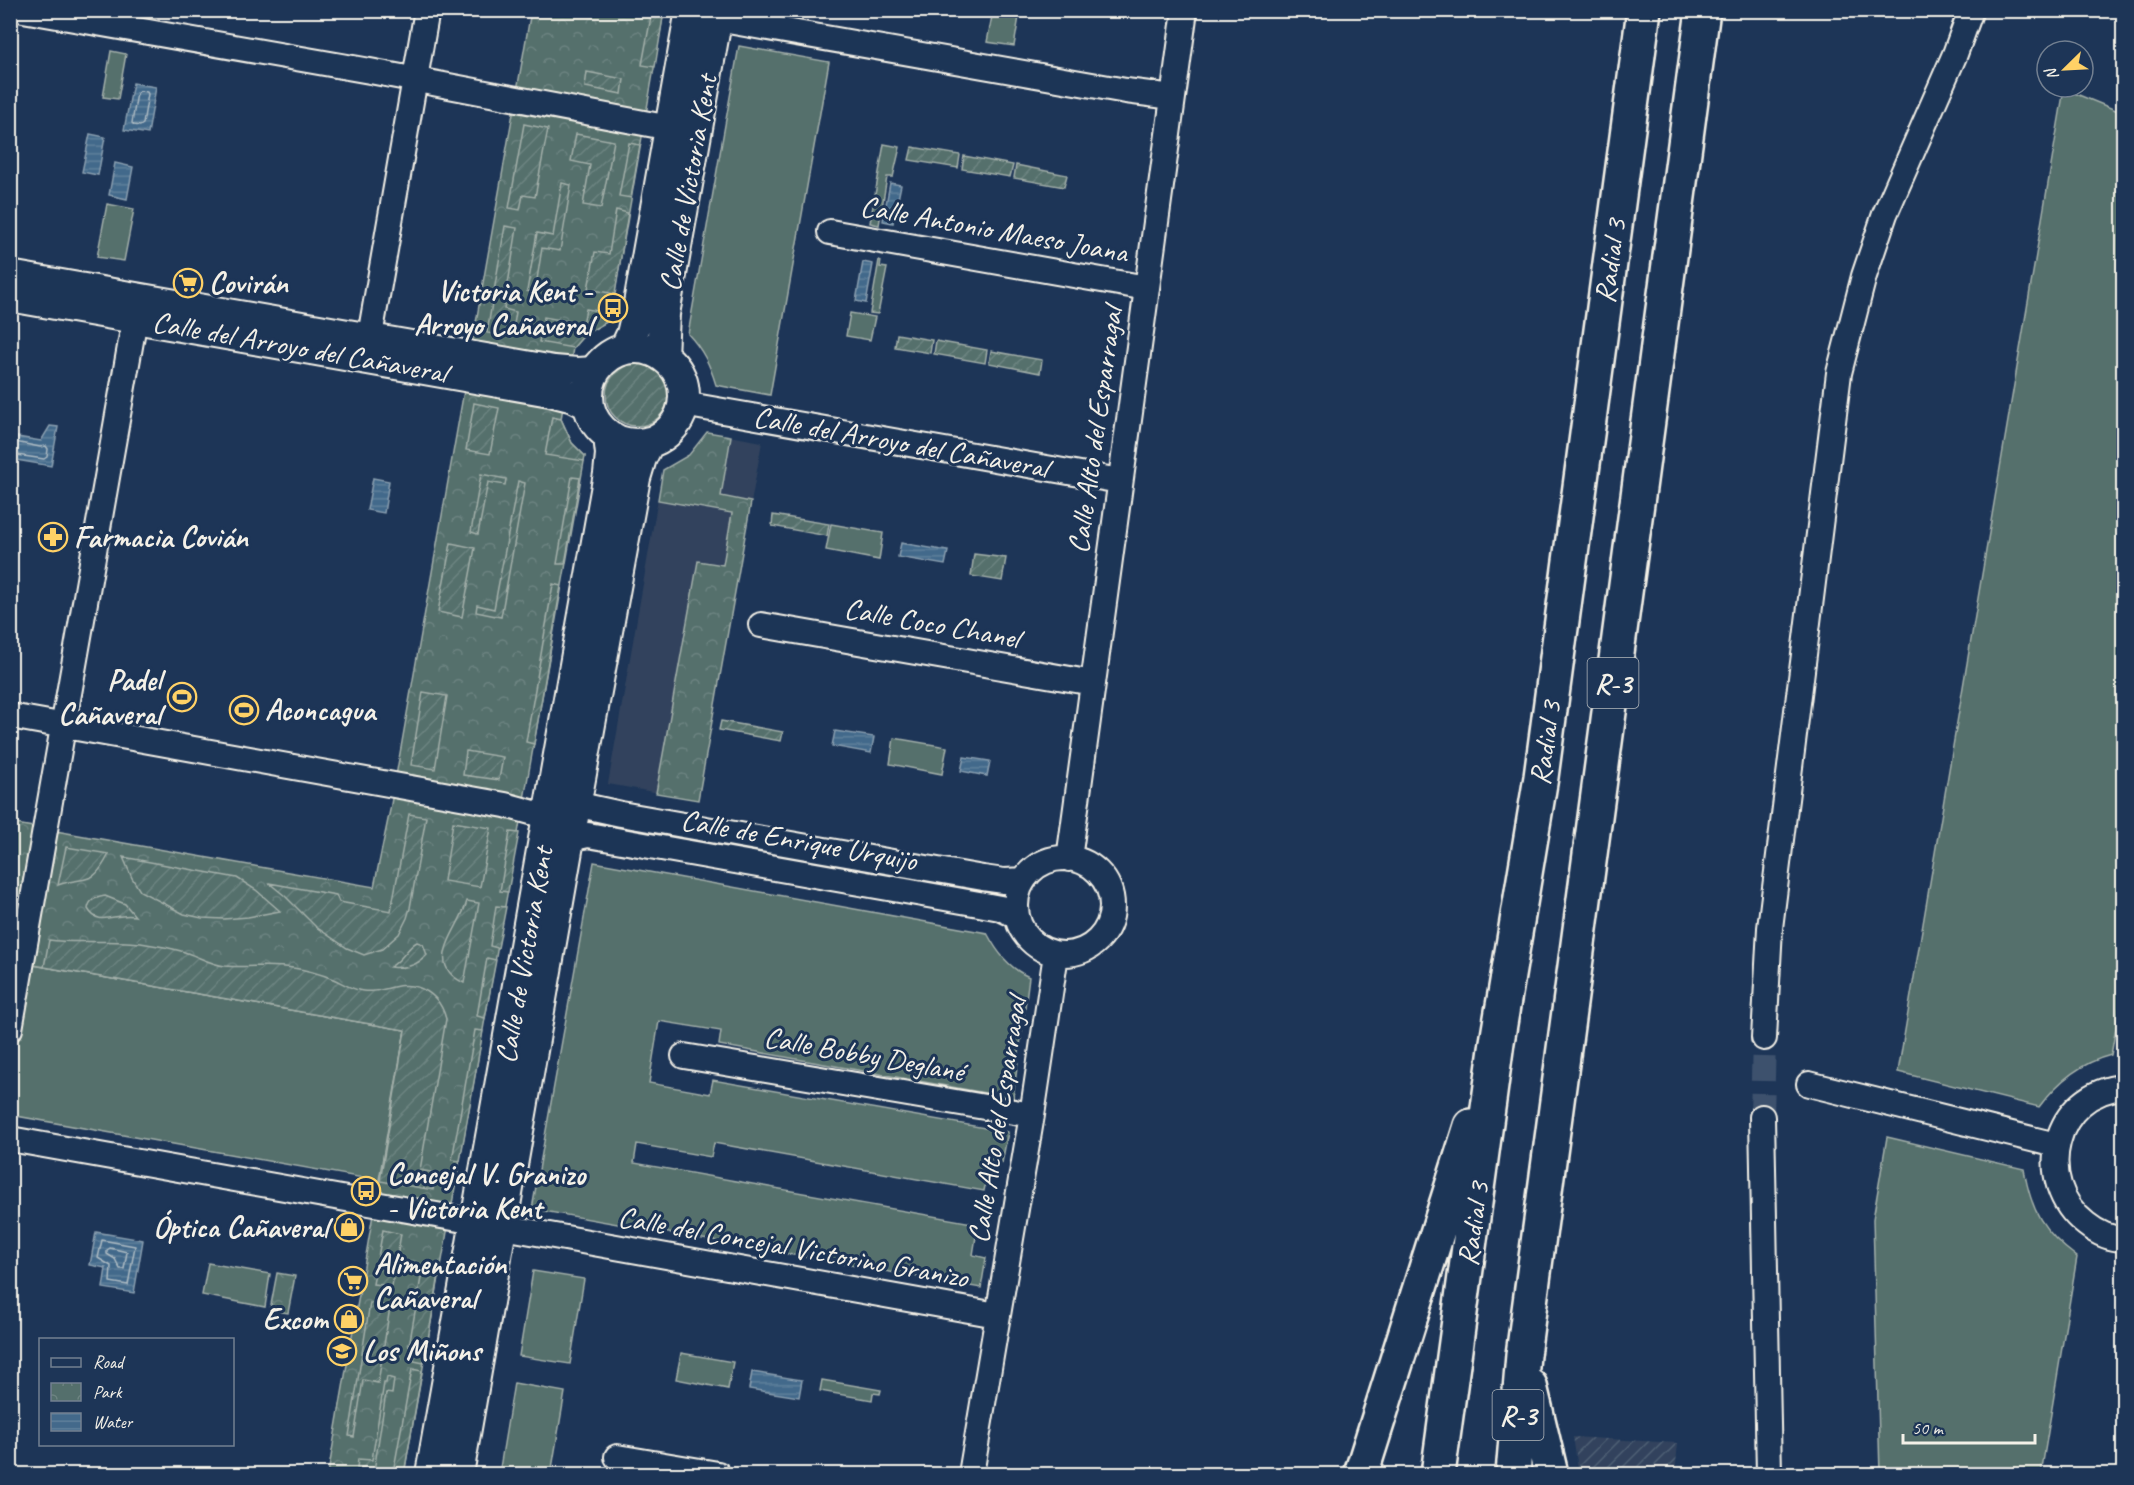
<svg xmlns="http://www.w3.org/2000/svg" width="2134" height="1485" font-family="Caveat,sans-serif">
<defs>
<pattern id="industrial-furrows" width="10" height="10" patternUnits="userSpaceOnUse" patternTransform="scale(1.5)"><rect width="10" height="10" fill="#31435d"/><path d="M-1 1l2-2M0 10L10 0M9 11l2-2" fill="none" stroke="#4f5f74"/></pattern>
<pattern id="park-crowns" width="20" height="18" patternUnits="userSpaceOnUse" patternTransform="scale(1.5)"><rect width="20" height="18" fill="#546f6c"/><path d="M2 6a3 3 0 1 1 6 0M12 15a3 3 0 1 1 6 0" fill="none" stroke="#6d8481"/></pattern>
<pattern id="garden-furrows" width="10" height="10" patternUnits="userSpaceOnUse" patternTransform="scale(1.5)"><rect width="10" height="10" fill="#546f6c"/><path d="M-1 1l2-2M0 10L10 0M9 11l2-2" fill="none" stroke="#6d8481"/></pattern>
<pattern id="water-rules" width="6" height="5" patternUnits="userSpaceOnUse" patternTransform="scale(1.5)"><rect width="6" height="5" fill="#43698b"/><path d="M0 2.5h6" fill="none" stroke="#5f7f9b"/></pattern>
</defs>
<rect width="100%" height="100%" fill="#1d3557"/>
<filter id="ink" filterUnits="userSpaceOnUse"><feTurbulence type="fractalNoise" baseFrequency=".0167" numOctaves="2"/><feDisplacementMap in="SourceGraphic" scale="12" xChannelSelector="R" yChannelSelector="G"/><feConvolveMatrix kernelMatrix="1 2 1 2 8 2 1 2 1" color-interpolation-filters="sRGB"/></filter>
<g filter="url(#ink)">
<path fill="#31435d" d="M 707,432 L 762,442 L 698,800 L 608,784 L 663,470 L 689,455 Z"/>
<path fill="url(#industrial-furrows)" d="M 1573,1437 L 1678,1443 L 1675,1474 L 1579,1474 Z"/>
<path fill="#546f6c" stroke="#a4b0aa" stroke-width="1.5" d="M 993,11 L 1020,11 L 1014,46 L 987,42 Z
M 739,46 L 829,62 L 770,395 L 716,385 C 710,365 703,350 688,334 Z
M 111,51 L 126,54 L 118,99 L 103,97 Z
M 2064,89 L 2123,113 L 2124,983 L 2111,1055 C 2080,1063 2058,1081 2039,1107 L 1898,1072 Z
M 884,144 L 900,147 L 893,177 L 887,177 L 879,225 L 870,223 Z
M 107,204 L 134,209 L 124,261 L 97,257 Z
M 879,260 L 881,261 L 880,267 L 887,268 L 878,314 L 870,313 Z
M 850,313 L 875,317 L 870,340 L 846,336 Z
M 831,524 L 883,533 L 879,560 L 826,550 Z
M 894,738 L 947,747 L 942,774 L 890,764 Z
M 594,862 L 987,933 C 997,952 1009,968 1029,977 L 1013,1098 L 719,1045 L 721,1031 L 659,1021 L 649,1083 L 710,1094 L 713,1080 L 1008,1132 L 1002,1163 L 990,1161 L 984,1191 L 714,1143 L 711,1157 L 637,1144 L 634,1163 L 978,1224 L 973,1255 L 986,1258 L 981,1288 L 532,1209 Z
M 10,961 L 405,1030 L 380,1181 L 11,1115 Z
M 1887,1137 L 2024,1169 C 2031,1211 2043,1232 2077,1257 L 2041,1474 L 1880,1474 L 1873,1219 Z
M 208,1263 L 270,1274 L 265,1307 L 202,1295 Z
M 533,1271 L 584,1279 L 570,1364 L 519,1356 Z
M 681,1353 L 733,1362 L 728,1389 L 676,1379 Z
M 822,1380 L 881,1390 L 880,1394 L 873,1393 L 872,1400 L 820,1391 Z
M 514,1383 L 565,1392 L 551,1474 L 539,1474 L 500,1468 Z"/>
<path fill="url(#park-crowns)" stroke="#a4b0aa" stroke-width="1.5" d="M 531,11 L 664,11 L 610,320 L 585,334 L 573,348 L 561,419 L 572,443 L 585,456 L 404,1474 L 328,1474 L 405,1030 L 11,961 L 10,823 L 374,887 L 390,810 Z
M 707,432 L 731,436 L 721,496 L 751,502 L 698,800 L 656,793 L 698,561 L 723,565 L 732,513 L 658,500 L 663,470 L 689,455 Z
M 277,1273 L 295,1276 L 288,1313 L 270,1310 Z"/>
<path fill="url(#garden-furrows)" stroke="#a4b0aa" stroke-width="1.5" d="M 652,11 L 664,11 L 655,67 L 642,65 Z
M 587,72 L 624,79 L 622,94 L 585,87 Z
M 524,124 L 548,129 L 535,197 L 523,195 L 520,210 L 509,208 Z
M 576,134 L 614,141 L 601,208 L 583,205 L 590,165 L 571,161 Z
M 629,143 L 640,145 L 631,198 L 619,196 Z
M 912,147 L 960,155 L 958,168 L 909,160 Z
M 964,156 L 1013,165 L 1010,177 L 962,169 Z
M 1016,165 L 1067,175 L 1064,187 L 1014,178 Z
M 562,183 L 571,185 L 560,251 L 542,248 L 535,292 L 527,291 L 537,233 L 553,236 Z
M 616,210 L 628,213 L 615,294 L 588,289 L 595,252 L 609,254 Z
M 505,226 L 517,228 L 504,309 L 516,312 L 512,337 L 487,333 Z
M 586,309 L 611,313 L 610,320 L 585,334 L 573,348 L 539,342 L 544,317 L 583,324 Z
M 897,334 L 932,340 L 930,353 L 895,347 Z
M 936,341 L 987,350 L 985,363 L 934,354 Z
M 991,351 L 1042,360 L 1040,373 L 989,363 Z
M606 395a31 31 0 1 1 62 0a31 31 0 1 1-62 0Z
M 474,403 L 499,408 L 490,454 L 466,450 Z
M 552,417 L 561,419 L 572,443 L 585,456 L 584,461 L 545,455 Z
M 481,474 L 506,479 L 505,485 L 488,482 L 478,534 L 471,532 Z
M 572,477 L 580,478 L 565,564 L 557,564 Z
M 518,481 L 525,483 L 501,617 L 476,612 L 477,605 L 494,609 Z
M 773,515 L 829,524 L 827,536 L 772,526 Z
M 451,543 L 475,548 L 462,617 L 438,612 Z
M 974,554 L 1006,558 L 1002,581 L 971,576 Z
M 553,584 L 561,586 L 534,744 L 526,742 Z
M 423,692 L 447,696 L 435,769 L 411,765 Z
M 721,721 L 783,732 L 781,741 L 719,730 Z
M 466,751 L 503,757 L 499,780 L 463,775 Z
M 409,814 L 426,817 L 410,908 L 407,918 L 399,934 L 382,949 L 364,955 L 347,948 L 316,927 L 285,896 L 269,883 L 336,895 L 339,902 L 391,911 Z
M 453,822 L 491,828 L 480,887 L 444,881 Z
M 510,832 L 519,833 L 508,892 L 500,891 Z
M 66,847 L 109,854 C 92,888 87,875 58,885 Z
M 123,857 L 237,878 L 256,890 L 280,911 L 248,917 L 224,919 L 202,918 L 184,914 L 140,891 L 132,878 Z
M 105,896 L 125,904 L 135,916 C 115,912 99,928 88,909 C 89,899 96,898 105,896 Z
M 467,901 L 479,903 L 464,983 C 422,963 460,930 467,901 Z
M 496,906 L 506,907 L 498,948 L 490,946 Z
M 49,940 C 79,944 110,939 141,943 C 154,945 168,947 181,951 C 196,955 209,964 225,966 C 247,968 270,964 293,968 C 307,970 321,974 333,979 C 343,983 352,990 363,991 C 381,994 398,981 417,987 C 433,992 442,1003 446,1019 L 420,1170 L 436,1173 L 433,1190 L 380,1181 L 405,1030 L 44,967 Z
M 417,942 L 423,944 L 427,955 C 417,966 404,969 390,967 C 403,960 407,947 417,942 Z
M 487,958 L 496,960 L 485,1018 L 477,1016 Z
M 475,1030 L 483,1031 L 460,1161 L 452,1160 Z
M 383,1230 L 401,1234 L 392,1286 L 373,1284 Z
M 423,1266 L 440,1269 L 424,1363 L 414,1361 L 416,1347 L 409,1346 Z
M 370,1303 L 390,1307 L 378,1383 L 363,1380 L 354,1437 L 349,1436 Z
M 412,1369 L 422,1371 L 404,1474 L 393,1474 Z
M 387,1377 L 394,1379 L 392,1394 L 386,1393 L 374,1471 L 357,1468 L 358,1459 L 372,1460 L 384,1383 L 386,1383 Z"/>
<path fill="url(#water-rules)" stroke="#8a9fb0" stroke-width="1.5" d="M 133,83 L 156,87 L 148,134 L 124,130 Z
M 90,134 L 105,137 L 98,175 L 82,172 Z
M 115,163 L 133,167 L 127,199 L 109,195 Z
M 890,183 L 901,185 L 893,223 L 883,221 Z
M 863,262 L 873,264 L 866,303 L 856,301 Z
M 50,426 L 58,427 L 51,466 L 11,459 L 11,436 L 41,441 Z
M 373,478 L 389,481 L 384,513 L 367,510 Z
M 901,543 L 948,551 L 945,565 L 898,557 Z
M 835,731 L 874,737 L 871,753 L 832,746 Z
M 964,757 L 990,761 L 987,776 L 961,771 Z
M 96,1232 L 143,1240 L 134,1293 L 103,1288 L 106,1268 L 90,1265 Z
M 752,1372 L 802,1380 L 799,1397 L 749,1389 Z"/>
<g fill="none" stroke-linecap="round" stroke-linejoin="round">
<path stroke="#adbbc3" stroke-width="1.5" d="M 140,91 L 147,92 L 148,94 L 143,124 L 140,126 L 134,125 L 132,123 L 137,93 Z
M 10,441 L 40,447 L 46,446 L 48,449 L 47,457 L 44,459 L 10,454
M 102,1240 L 135,1246 L 128,1285 L 110,1282 L 111,1266 L 98,1258 Z
M 110,1248 L 127,1252 L 124,1269 L 120,1269 L 115,1259 L 107,1254 L 107,1250 Z"/>
<path stroke="#3d516d" stroke-width="24" stroke-dasharray="24 12" stroke-linecap="butt" d="M 1762,1117 L 1764,1038"/>
<g stroke="#f4f1e8" stroke-width="28">
<path id="minor" d="M 23,10 L 370,71 L 670,128
M 717,19 L 1126,91 L 1173,97
M 830,232 L 1147,288
M 10,273 L 554,368 L 577,370 L 596,369
M 370,336 L 427,10
M 683,404 L 1120,481
M 761,625 L 1093,683
M 10,716 L 505,805 L 538,814 L 548,827
M 576,800 L 589,807 L 621,814 L 983,878 L 1004,881 L 1024,880
M 569,839 L 588,835 L 616,840 L 979,904 L 1000,908 L 1017,916
M1016 906a48 48 0 1 1 96 0a48 48 0 1 1-96 0Z
M 1069,859 L 1185,10
M 10,1029 L 135,318
M 1764,1038 L 1770,928 L 1839,373 L 1864,276 L 1885,214 L 1955,54 L 1971,10
M 684,1056 L 1032,1115
M 1809,1084 L 2056,1145
M 2124,1087 C 2053,1092 2032,1182 2086,1224 C 2096,1232 2110,1239 2124,1239
M 1762,1117 L 1769,1474
M 10,1139 L 997,1315
M 617,1457 L 718,1474
M 971,1474 L 1032,1115 L 1056,954"/>
</g>
<g stroke="#f4f1e8" stroke-width="34">
<path id="major" d="M 10,296 L 550,391 L 574,397 L 588,404
M588 396a48 48 0 1 1 96 0a48 48 0 1 1-96 0Z
M 625,349 L 632,334 L 638,309 L 691,10
M 662,356 L 664,314 L 718,10
M 431,1474 L 609,474 L 611,454 L 609,436
M 458,1474 L 569,839 L 635,478 L 641,458 L 649,442"/>
</g>
<g stroke="#f4f1e8" stroke-width="38">
<path id="highway" d="M 1530,1386 L 1551,1474
M 1361,1474 L 1471,1126
M 1438,1474 L 1497,1042 L 1541,777 L 1644,10
M 1513,1474 L 1523,1355 L 1703,10"/>
</g>
<use href="#minor" stroke="#1d3557" stroke-width="24"/>
<use href="#major" stroke="#1d3557" stroke-width="30"/>
<use href="#highway" stroke="#1d3557" stroke-width="33"/>
</g>
</g>
<defs>
<g id="supermarket-ring" transform="scale(1.5)"><circle r="9.5" fill="#1d3557" stroke="#ffd166" stroke-width="1.5"/><path d="M-6-5.5h2.5l.6 2H6L4.5 2H-2.5L-4.4-4H-6ZM-1.5 3.2a1.3 1.3 0 1 0 .1 0ZM3 3.2a1.3 1.3 0 1 0 .1 0Z" fill="#ffd166"/></g>
<g id="bus-ring" transform="scale(1.5)"><circle r="9.5" fill="#1d3557" stroke="#ffd166" stroke-width="1.5"/><path d="M-5-6H5V4H4V6H2V4H-2V6H-4V4H-5ZM-3.5-4V0h7V-4ZM-3.5 1.2v1.5H-2V1.2ZM2 1.2v1.5H3.5V1.2Z" fill="#ffd166"/></g>
<g id="pharmacy-ring" transform="scale(1.5)"><circle r="9.5" fill="#1d3557" stroke="#ffd166" stroke-width="1.5"/><path d="M-2-6h4v4h4v4h-4v4h-4v-4h-4v-4h4Z" fill="#ffd166"/></g>
<g id="stadium-ring" transform="scale(1.5)"><circle r="9.5" fill="#1d3557" stroke="#ffd166" stroke-width="1.5"/><path d="M0-5a6.5 5 0 1 0 0 10a6.5 5 0 1 0 0-10ZM-3.5-1.8h7v3.6h-7Z" fill="#ffd166"/></g>
<g id="shop-ring" transform="scale(1.5)"><circle r="9.5" fill="#1d3557" stroke="#ffd166" stroke-width="1.5"/><path d="M-5-2.5h2.3a2.7 3.5 0 0 1 5.4 0H5L5.5 6h-11ZM-1.5-2.5h3a1.5 2.3 0 0 0-3 0Z" fill="#ffd166"/></g>
<g id="school-ring" transform="scale(1.5)"><circle r="9.5" fill="#1d3557" stroke="#ffd166" stroke-width="1.5"/><path d="M0-5L7-2L0 1L-7-2ZM-4 1L0 2.5L4 1V4Q0 6-4 4Z" fill="#ffd166"/></g>
</defs>
<g fill-rule="evenodd">
<use href="#supermarket-ring" x="188" y="283"/>
<use href="#bus-ring" x="613" y="308"/>
<use href="#pharmacy-ring" x="53" y="537"/>
<use href="#stadium-ring" x="182" y="697"/>
<use href="#stadium-ring" x="244" y="710"/>
<use href="#bus-ring" x="366" y="1191"/>
<use href="#shop-ring" x="349" y="1227"/>
<use href="#supermarket-ring" x="353" y="1281"/>
<use href="#shop-ring" x="349" y="1319"/>
<use href="#school-ring" x="342" y="1351"/>
</g>
<g text-anchor="middle" stroke-width="6" stroke-linejoin="round" paint-order="stroke">
<g fill="#1d3557" stroke="#b4b9bc" stroke-width="1.5">
<rect x="1587.5" y="658" width="51" height="50" rx="4.5"/>
<rect x="1492.5" y="1390" width="51" height="50" rx="4.5"/>
</g>
<g font-size="28" font-weight="bold" fill="#f4f1e8">
<text x="1613" y="693">R-3</text>
<text x="1518" y="1425">R-3</text>
</g>
<g font-size="30" fill="#f4f1e8" stroke="#1d3557">
<text transform="translate(688 183) rotate(-80)" y="10">Calle de Victoria Kent</text>
<text transform="translate(994 229) rotate(10)" y="10">Calle Antonio Maeso Joana</text>
<text transform="translate(1610 261) rotate(-82)" y="10">Radial 3</text>
<text transform="translate(300 347) rotate(10)" y="10">Calle del Arroyo del Cañaveral</text>
<text transform="translate(1095 430) rotate(-82)" y="10">Calle Alto del Esparragal</text>
<text transform="translate(901 442) rotate(10)" y="10">Calle del Arroyo del Cañaveral</text>
<text transform="translate(932 623) rotate(10)" y="10">Calle Coco Chanel</text>
<text transform="translate(1545 743) rotate(-82)" y="10">Radial 3</text>
<text transform="translate(799 840) rotate(10)" y="10">Calle de Enrique Urquijo</text>
<text transform="translate(524 955) rotate(-80)" y="10">Calle de Victoria Kent</text>
<text transform="translate(864 1054) rotate(10)" y="10">Calle Bobby Deglané</text>
<text transform="translate(997 1120) rotate(-81)" y="10">Calle Alto del Esparragal</text>
<text transform="translate(1473 1224) rotate(-82)" y="10">Radial 3</text>
<text transform="translate(793 1247) rotate(10)" y="10">Calle del Concejal Victorino Granizo</text>
</g>
<g font-size="30" font-weight="bold" fill="#f4f1e8" stroke="#1d3557" text-anchor="start">
<text x="209" y="293">Covirán</text>
<text x="592" y="301" text-anchor="end">Victoria Kent -<tspan x="592" dy="34">Arroyo Cañaveral</tspan></text>
<text x="74" y="547">Farmacia Covián</text>
<text x="161" y="690" text-anchor="end">Padel<tspan x="161" dy="34">Cañaveral</tspan></text>
<text x="265" y="720">Aconcagua</text>
<text x="387" y="1184">Concejal V. Granizo<tspan x="387" dy="34">- Victoria Kent</tspan></text>
<text x="328" y="1237" text-anchor="end">Óptica Cañaveral</text>
<text x="374" y="1274">Alimentación<tspan x="374" dy="34">Cañaveral</tspan></text>
<text x="328" y="1329" text-anchor="end">Excom</text>
<text x="363" y="1361">Los Miñons</text>
</g>
</g>
<rect width="2134" height="1485" fill="none" stroke="#1d3557" stroke-width="36"/>
<rect x="18" y="18" width="2098" height="1449" fill="none" stroke="#f4f1e8" stroke-width="2" filter="url(#ink)"/>
<rect x="39" y="1338" width="195" height="108" fill="#1d3557" stroke="#738091" stroke-width="1.5"/>
<rect x="51" y="1358" width="30" height="9" fill="#1d3557" stroke="#738091" stroke-width="1.5"/>
<text x="93" y="1368" font-size="18" fill="#f4f1e8">Road</text>
<rect x="51" y="1383" width="30" height="18" fill="url(#park-crowns)" stroke="#738091" stroke-width="1.5"/>
<text x="93" y="1398" font-size="18" fill="#f4f1e8">Park</text>
<rect x="51" y="1413" width="30" height="18" fill="url(#water-rules)" stroke="#738091" stroke-width="1.5"/>
<text x="93" y="1428" font-size="18" fill="#f4f1e8">Water</text>
<g transform="translate(2065 69) rotate(246)"><circle r="28" fill="#1d3557" stroke="#738091" stroke-width="1.5"/>
<path d="M0-4.5L10 22L0 15L-10 22Z" fill="#ffd166"/>
<text y="-9" font-size="16" font-weight="bold" text-anchor="middle" fill="#f4f1e8">N</text>
</g>
<path d="M1903 1434v9h132v-9" fill="none" stroke="#f4f1e8" stroke-width="3"/>
<text x="1912" y="1434" font-size="18" fill="#f4f1e8" stroke="#1d3557" stroke-width="4.5" paint-order="stroke">50 m</text>
</svg>
